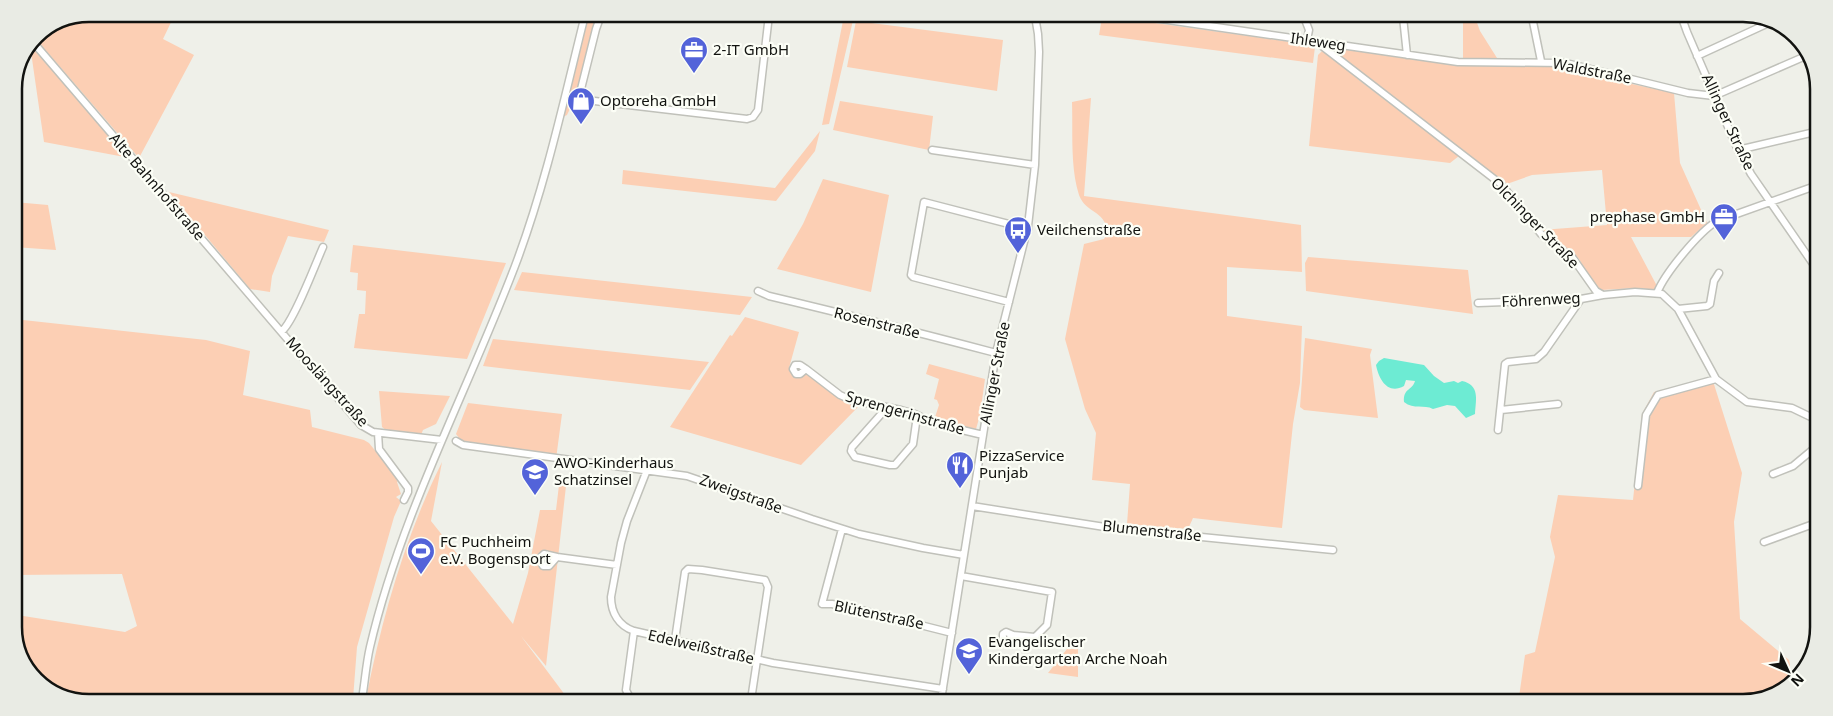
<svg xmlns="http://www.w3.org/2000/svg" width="1833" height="716" font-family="'Noto Sans',sans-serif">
<rect width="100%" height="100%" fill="#eff0e9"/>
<path fill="#fccfb4" d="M 90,14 L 175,14 L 163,39 L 194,55 L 139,158 L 35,38 L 36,36 Z
M 588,15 L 599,15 L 578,92 L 567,115 L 563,117 Z
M 844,16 L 854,16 L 829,124 L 822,125 Z
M 1463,17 L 1475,17 L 1480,31 L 1497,58 L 1463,58 Z
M 1104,18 L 1119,18 L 1313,45 L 1315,47 L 1313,63 L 1099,35 L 1101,23 Z
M 856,21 L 1003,40 L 997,91 L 847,67 Z
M 32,47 L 34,48 L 130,158 L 44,142 L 31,52 Z
M 1334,48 L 1461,66 L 1538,64 L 1674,93 L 1680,163 L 1707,223 L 1691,237 L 1631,237 L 1657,286 L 1655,290 L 1635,288 L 1601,290 L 1592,282 L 1579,259 L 1541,230 L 1607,225 L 1602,170 L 1532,175 L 1504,185 L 1333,51 Z
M 1322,51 L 1325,52 L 1359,80 L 1459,156 L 1450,163 L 1309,146 L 1318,55 Z
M 1091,98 L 1084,196 L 1301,225 L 1302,272 L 1227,267 L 1227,316 L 1302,326 L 1300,383 L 1293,424 L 1282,528 L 1193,518 L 1188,529 L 1127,524 L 1130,484 L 1092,480 L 1096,433 L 1085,409 L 1065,339 L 1084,244 L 1104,239 L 1108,232 C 1104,209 1086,214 1079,195 C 1070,167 1073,131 1072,102 Z
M 840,101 L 933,116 L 929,150 L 833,130 Z
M 820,131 L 815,151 L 776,201 L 622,184 L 623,170 L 775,188 Z
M 823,179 L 889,195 L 871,292 L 777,269 L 803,224 Z
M 169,192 L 329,230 L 324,242 L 288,236 L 272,276 L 270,292 L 250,289 Z
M 14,202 L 48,205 L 56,250 L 14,247 Z
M 353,245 L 506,263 L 467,359 L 354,348 L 359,314 L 365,314 L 366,291 L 357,290 L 358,273 L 350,272 Z
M 1308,257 L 1468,270 L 1473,314 L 1306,291 L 1305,263 Z
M 522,272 L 752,297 L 740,315 L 514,290 Z
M 745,317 L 799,332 L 789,368 L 792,374 L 798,378 L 805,374 C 814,378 821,385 829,391 C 838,398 848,402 859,406 L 801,465 L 670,427 L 730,335 L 732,336 Z
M 14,319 L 206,340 L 250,351 L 243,395 L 310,410 L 312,427 L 364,440 L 369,443 L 399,480 L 397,482 L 401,494 L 396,497 L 401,501 L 394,517 L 357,647 L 353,699 L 65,698 L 29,672 L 14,632 L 14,603 L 17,615 L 125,632 L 137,626 L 122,574 L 14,575 Z
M 1305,338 L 1372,349 L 1370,355 L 1378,418 L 1304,410 L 1300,407 Z
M 493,339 L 709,362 L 690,390 L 483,366 Z
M 929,364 L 985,379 L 980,415 L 976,429 L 934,420 L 939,405 L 937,400 L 934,399 L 939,379 L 926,374 Z
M 1712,378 L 1742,473 L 1734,522 L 1740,619 L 1789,660 L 1790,665 L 1787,679 L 1789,685 L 1786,689 L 1744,702 L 1505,702 L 1519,697 L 1525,655 L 1535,652 L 1555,557 L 1550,537 L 1558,495 L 1633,500 L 1642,414 L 1654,392 Z
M 379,391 L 450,396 L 436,424 L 423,430 L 421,435 L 387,431 L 382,427 Z
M 468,403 L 562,414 L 556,459 L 463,443 L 456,434 Z
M 442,462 L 431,521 L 513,624 L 528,573 L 540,510 L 556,510 L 559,485 L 566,486 L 546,666 L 521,636 L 568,699 L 366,699 C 382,617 405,537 442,462 Z
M 1067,649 L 1078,649 L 1078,677 L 1048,673 Z"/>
<path fill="#6debd3" d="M 1384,358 L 1424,365 L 1434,376 L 1444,383 L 1454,381 L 1458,383 L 1462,381 C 1480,385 1476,399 1475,414 L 1466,418 L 1455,406 L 1447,405 L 1433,409 C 1424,404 1414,410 1404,402 C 1403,388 1412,391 1415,381 L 1406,380 L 1404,386 C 1388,395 1379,380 1376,365 L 1379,361 Z"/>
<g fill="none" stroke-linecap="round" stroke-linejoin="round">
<g stroke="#c0c1ba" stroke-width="9">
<path id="minor" d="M 601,15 L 596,29 L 581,89 L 581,95 L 586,100 L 747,119 L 753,117 L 758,110 L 769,15
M 1140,16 L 1458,62 L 1566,63 L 1688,93 L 1714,96 L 1808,55
M 1304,17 L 1309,30 L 1307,40
M 1403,17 L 1407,55
M 1532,17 L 1541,61
M 1682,18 L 1687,32 L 1738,150 L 1751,174 L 1818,271
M 33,42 L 361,425 L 373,432 L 442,440
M 1318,43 L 1502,185 L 1541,234 L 1572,257 L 1596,291 L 1603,295 L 1635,292 L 1662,294 L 1678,309 L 1716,379 L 1747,402 L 1792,408 L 1817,420
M 1697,56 L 1773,21
M 932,150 L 1035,165
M 1738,150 L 1819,131
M 758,291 L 769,296 C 845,314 920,333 996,353
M 1657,293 C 1665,273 1699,232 1717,221 L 1818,185
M 1009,302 L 913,277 L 911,275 L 924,202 L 1028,229
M 1478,303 L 1581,299 L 1603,295
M 1678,309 L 1707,306 L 1710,304 L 1714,281 L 1719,273
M 282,331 C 294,321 315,265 323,247
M 795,365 L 800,365 L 806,369 L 800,374 L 796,374 L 793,369 Z
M 806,369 L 840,395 L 851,400 L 901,410 L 915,414 L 933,423 L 983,435
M 884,407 L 883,412 L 852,447 L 851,451 L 855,457 L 890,465 L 895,465 L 913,444 L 916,423 L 919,416
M 1501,410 L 1558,404
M 1498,430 L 1505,364 L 1508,362 L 1536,359 L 1544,352 L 1581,299
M 378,433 L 379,449 L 408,488 L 408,492 L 404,500
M 456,441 L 463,445 L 687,476 L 812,519 L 859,534 L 923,548 L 964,555
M 647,470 L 627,521 L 621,543 L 611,597 C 611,613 619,626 634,631 L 773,663 L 943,689
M 1773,474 L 1793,466 L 1817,446
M 1638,486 L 1646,415 L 1658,395 L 1716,379
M 972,506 L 1111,528 L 1333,550
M 842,529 L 822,604 L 832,604 L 857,609 L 952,633
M 1764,542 L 1816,523
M 544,554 L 557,557 L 549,566 L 543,566 L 541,562 L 540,558 Z
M 557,557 L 617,565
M 961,576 L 1052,592 L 1047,625 L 1035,637 L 1013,635 L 1006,632 L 1003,634 L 1003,638 L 1006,641 L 1008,640 L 1013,635
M 634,631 L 626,690 L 629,696 L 635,700
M 675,640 L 685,572 L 688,569 L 702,570 L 765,580 L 768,587 L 751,700
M 362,699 C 365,682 366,664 370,647 C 401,514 467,392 515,266 C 546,184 564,99 585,15
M 941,700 L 996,353 L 1028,226 L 1035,165 L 1039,52 L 1038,34 L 1035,16
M 1077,701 L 1077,698"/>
</g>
<use href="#minor" stroke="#fff" stroke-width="6"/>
</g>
<defs>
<g id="office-pin" transform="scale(1.4375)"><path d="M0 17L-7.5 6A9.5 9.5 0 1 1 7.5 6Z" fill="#5363d9" stroke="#fcfef6"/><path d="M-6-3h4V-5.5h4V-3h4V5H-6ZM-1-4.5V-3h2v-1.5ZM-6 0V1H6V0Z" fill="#fff"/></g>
<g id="shop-pin" transform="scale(1.4375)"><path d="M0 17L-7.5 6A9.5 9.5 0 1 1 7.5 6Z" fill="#5363d9" stroke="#fcfef6"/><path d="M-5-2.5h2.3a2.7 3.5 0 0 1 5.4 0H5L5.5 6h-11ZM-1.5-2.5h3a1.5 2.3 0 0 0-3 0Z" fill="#fff"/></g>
<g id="bus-pin" transform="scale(1.4375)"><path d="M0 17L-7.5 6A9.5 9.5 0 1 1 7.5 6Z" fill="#5363d9" stroke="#fcfef6"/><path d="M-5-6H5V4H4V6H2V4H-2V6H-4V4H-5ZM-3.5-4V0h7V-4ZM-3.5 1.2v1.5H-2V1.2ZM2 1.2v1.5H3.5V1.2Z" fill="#fff"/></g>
<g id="restaurant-pin" transform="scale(1.4375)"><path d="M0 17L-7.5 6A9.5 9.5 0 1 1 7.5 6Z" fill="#5363d9" stroke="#fcfef6"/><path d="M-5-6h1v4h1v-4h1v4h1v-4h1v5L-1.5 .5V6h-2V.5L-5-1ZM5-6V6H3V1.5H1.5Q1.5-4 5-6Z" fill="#fff"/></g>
<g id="school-pin" transform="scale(1.4375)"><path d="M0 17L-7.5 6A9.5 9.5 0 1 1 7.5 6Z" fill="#5363d9" stroke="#fcfef6"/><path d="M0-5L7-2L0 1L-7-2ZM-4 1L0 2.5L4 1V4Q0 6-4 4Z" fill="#fff"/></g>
<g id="stadium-pin" transform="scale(1.4375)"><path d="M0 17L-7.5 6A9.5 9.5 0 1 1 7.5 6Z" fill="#5363d9" stroke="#fcfef6"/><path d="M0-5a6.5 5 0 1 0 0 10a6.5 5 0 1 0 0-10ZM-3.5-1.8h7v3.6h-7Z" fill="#fff"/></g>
</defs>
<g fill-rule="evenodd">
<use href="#office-pin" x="694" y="50"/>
<use href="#shop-pin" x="581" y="101"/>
<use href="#office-pin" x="1724" y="217"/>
<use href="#bus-pin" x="1018" y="230"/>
<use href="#restaurant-pin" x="960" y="465"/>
<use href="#school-pin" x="535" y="472"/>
<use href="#stadium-pin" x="421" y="551"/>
<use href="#school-pin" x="969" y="651"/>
</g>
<g text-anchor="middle" stroke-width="4.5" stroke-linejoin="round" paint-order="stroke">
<g font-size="15" fill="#121310" stroke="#fcfef6">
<text transform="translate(1318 42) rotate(8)" y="5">Ihleweg</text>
<text transform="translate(1592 71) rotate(11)" y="5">Waldstraße</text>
<text transform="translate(1728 122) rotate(65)" y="5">Allinger Straße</text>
<text transform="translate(157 187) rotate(49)" y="5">Alte Bahnhofstraße</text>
<text transform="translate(1535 223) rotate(46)" y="5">Olchinger Straße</text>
<text transform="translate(1541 300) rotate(-3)" y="5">Föhrenweg</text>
<text transform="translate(877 323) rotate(14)" y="5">Rosenstraße</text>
<text transform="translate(995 373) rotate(-79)" y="5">Allinger Straße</text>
<text transform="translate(327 382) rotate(48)" y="5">Mooslängstraße</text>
<text transform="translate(905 413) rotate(16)" y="5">Sprengerinstraße</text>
<text transform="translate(741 494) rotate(20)" y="5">Zweigstraße</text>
<text transform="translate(1152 531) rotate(6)" y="5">Blumenstraße</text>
<text transform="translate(879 615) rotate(12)" y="5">Blütenstraße</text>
<text transform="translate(701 647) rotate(13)" y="5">Edelweißstraße</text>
</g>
<g font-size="15" fill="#121310" stroke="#fcfef6" text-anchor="start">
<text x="713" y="55">2-IT GmbH</text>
<text x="600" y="106">Optoreha GmbH</text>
<text x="1705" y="222" text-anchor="end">prephase GmbH</text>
<text x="1037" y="235">Veilchenstraße</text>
<text x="979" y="461">PizzaService<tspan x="979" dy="17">Punjab</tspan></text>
<text x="554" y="468">AWO-Kinderhaus<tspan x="554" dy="17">Schatzinsel</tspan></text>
<text x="440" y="547">FC Puchheim<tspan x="440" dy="17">e.V. Bogensport</tspan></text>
<text x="988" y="647">Evangelischer<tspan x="988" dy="17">Kindergarten Arche Noah</tspan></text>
</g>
</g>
<path d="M0 0H1833V716H0ZM89 22H1743A67 67 0 0 1 1810 89V627A67 67 0 0 1 1743 694H89A67 67 0 0 1 22 627V89A67 67 0 0 1 89 22Z" fill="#e9ebe4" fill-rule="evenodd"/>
<path fill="none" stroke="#121310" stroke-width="2.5" d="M89 22H1743A67 67 0 0 1 1810 89V627A67 67 0 0 1 1743 694H89A67 67 0 0 1 22 627V89A67 67 0 0 1 89 22Z"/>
<g transform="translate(1788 671) rotate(134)" stroke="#fcfef6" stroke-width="4" paint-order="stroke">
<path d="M0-4L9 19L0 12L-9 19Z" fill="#121310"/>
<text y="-8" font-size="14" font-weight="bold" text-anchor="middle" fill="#121310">N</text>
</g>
</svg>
